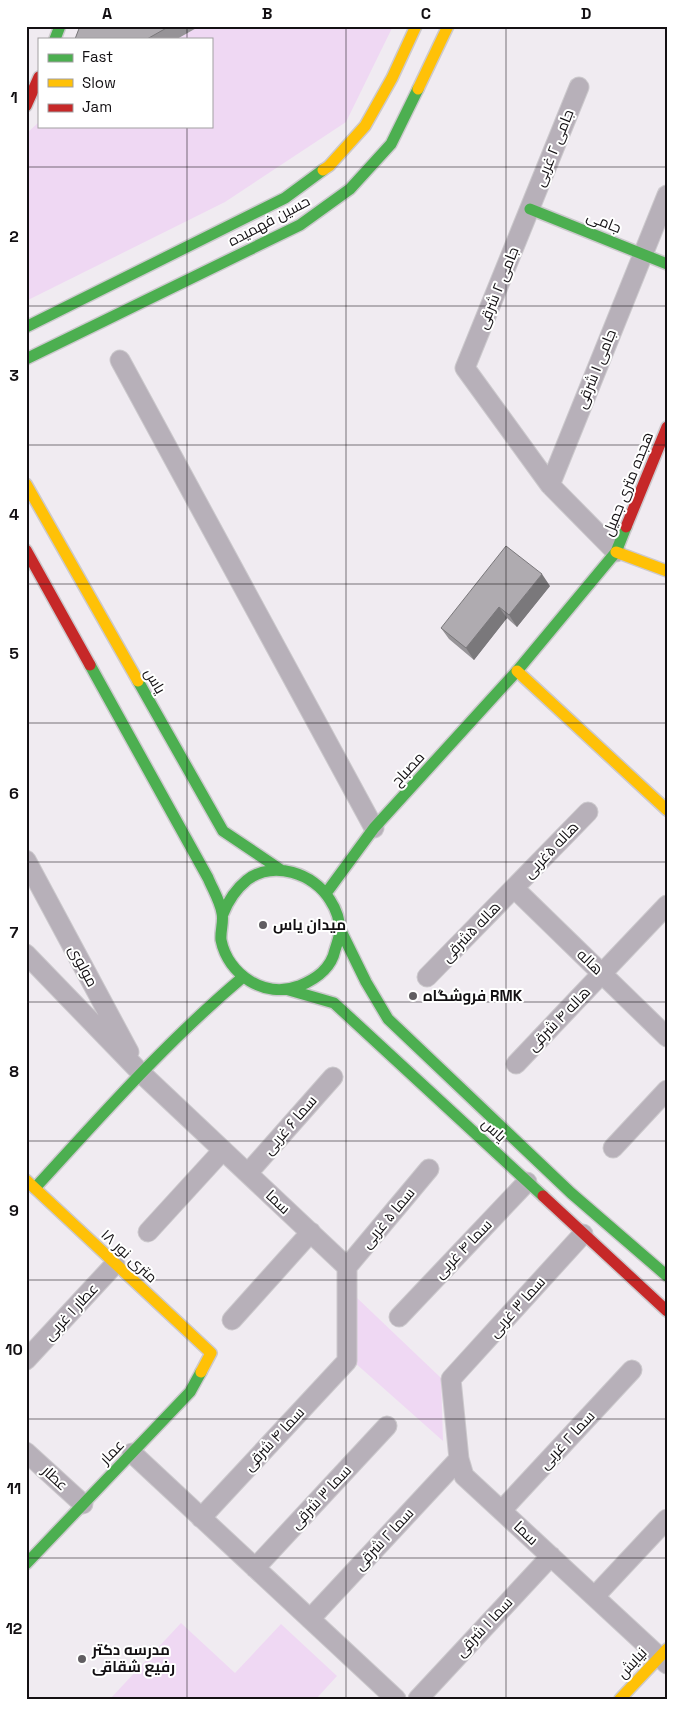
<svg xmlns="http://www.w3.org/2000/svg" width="693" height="1725" font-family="'Space Grotesk',Cairo,sans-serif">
<rect width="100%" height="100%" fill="#f0ebf1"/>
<path fill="#efd8f3" d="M 200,26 L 393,26 L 346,122 L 225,202 L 26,301 L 26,134 L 39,122 L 39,126 L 211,126 L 211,39 L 177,39 Z
M 355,1296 L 441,1378 L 443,1441 L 354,1362 Z
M 181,1623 L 235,1673 L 281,1624 L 337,1676 L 316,1699 L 110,1699 Z"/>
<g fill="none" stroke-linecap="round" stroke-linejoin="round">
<g stroke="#ccc9cd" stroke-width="21">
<path id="street" d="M 579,87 L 465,368 L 550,485 L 616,552
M 120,360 L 374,828
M 550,485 L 667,195
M 26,860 L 129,1052
M 514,888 L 667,1037
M 26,954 L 141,1073 L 347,1267 L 347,1361 L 201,1518
M 427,977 L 588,812
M 516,1064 L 667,905
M 613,1148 L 667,1090
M 248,1173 L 333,1077
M 148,1232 L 223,1150
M 583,1234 L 451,1379 L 459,1459 L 464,1476 L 667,1664
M 347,1267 L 429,1169
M 399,1317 L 527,1182
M 232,1320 L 311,1232
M 26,1360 L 115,1264
M 26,1452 L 83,1504
M 132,1453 L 396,1699
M 502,1510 L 632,1370
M 255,1568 L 387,1426
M 595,1596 L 667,1519
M 310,1619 L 459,1459
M 418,1699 L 551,1556"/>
</g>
<g stroke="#ccc9cd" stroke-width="14">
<path id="fast" d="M 55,39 L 60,26
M 530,209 L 667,264
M 26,327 L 285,198 L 323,170
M 26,359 L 300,225 L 350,189 L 391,144 L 418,89
M 90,665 L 208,878 C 213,890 220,901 222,913 C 224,922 220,931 221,940 C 228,975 265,999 299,986 C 316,979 331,969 335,950 C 337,944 339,938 340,932 C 340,921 336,909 330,900 C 314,873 273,860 247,880 C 236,889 228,901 223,914
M 138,681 L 223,831 L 281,870
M 327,892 L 374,828 L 517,671 L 616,552 L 626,527
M 340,929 L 366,982 L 388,1019 L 571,1193 L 667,1276
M 289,990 L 334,1003 L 543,1196
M 35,1188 C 102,1115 167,1041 243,977
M 26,1564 L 190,1392 L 201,1372"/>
</g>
<g stroke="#ccc9cd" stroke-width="14">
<path id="slow" d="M 418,89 L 448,26
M 323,170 L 329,166 L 365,126 L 392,78 L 416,26
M 26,484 L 138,681
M 616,552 L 667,571
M 517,671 L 667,810
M 26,1180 L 211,1353 L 201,1372
M 620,1699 L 667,1649"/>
</g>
<g stroke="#ccc9cd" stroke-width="14">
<path id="jam" d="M 26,106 L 39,77
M 626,527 L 667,427
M 26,550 L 90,665
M 543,1196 L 667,1311"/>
</g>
<use href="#street" stroke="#b7b0b9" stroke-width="19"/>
<use href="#fast" stroke="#4caf50" stroke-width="11"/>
<use href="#slow" stroke="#ffc107" stroke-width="11"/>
<use href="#jam" stroke="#c62828" stroke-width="11"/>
</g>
<path fill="#969397" d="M 80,26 L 200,26 L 177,39 L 75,39 Z
M 550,586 L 517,627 L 507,618 L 474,660 L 449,639 L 441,628 Z"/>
<path fill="#7a787b" d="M 542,574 L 550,586 L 517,627 L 509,615 Z
M 499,607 L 507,618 L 474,660 L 466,648 Z"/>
<path fill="#afabb0" stroke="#7a787b" d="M 80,26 L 170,26 L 147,39 L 75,39 Z
M 506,546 L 542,574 L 509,615 L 499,607 L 466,648 L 441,628 Z"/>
<path fill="none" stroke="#131013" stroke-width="1" stroke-opacity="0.55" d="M 187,26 L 187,39M 346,26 L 346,1699M 506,26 L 506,1699M 187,126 L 187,1699M 26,167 L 667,167M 26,306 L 667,306M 26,445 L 667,445M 26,584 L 667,584M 26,723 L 667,723M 26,862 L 667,862M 26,1002 L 667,1002M 26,1141 L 667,1141M 26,1280 L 667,1280M 26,1419 L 667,1419M 26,1558 L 667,1558"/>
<g fill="#605d61" stroke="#fff" stroke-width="2">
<circle cx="263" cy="925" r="5"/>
<circle cx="413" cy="996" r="5"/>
<circle cx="82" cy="1659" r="5"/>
</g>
<g text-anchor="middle" stroke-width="4" stroke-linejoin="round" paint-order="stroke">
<g font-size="15" fill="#131013" stroke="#fff">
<text transform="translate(554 148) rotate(-68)" y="5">جامی ۲ غربی</text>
<text transform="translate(269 221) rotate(-28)" y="5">حسین فهمیده</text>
<text transform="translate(604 222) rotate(22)" y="5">جامی</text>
<text transform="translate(498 288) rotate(-68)" y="5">جامی ۲ شرقی</text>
<text transform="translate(596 369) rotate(-68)" y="5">جامی ۱ شرقی</text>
<text transform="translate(628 484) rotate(-68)" y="5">هجده متری جمیل</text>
<text transform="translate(155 681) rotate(60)" y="5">یاس</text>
<text transform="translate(408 769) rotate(-47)" y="5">مصباح</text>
<text transform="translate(551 850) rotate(-46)" y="5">هاله ۵غربی</text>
<text transform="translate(471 932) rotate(-46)" y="5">هاله ۵شرقی</text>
<text transform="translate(590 962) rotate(44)" y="5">هاله</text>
<text transform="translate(83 966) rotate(62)" y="5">مولوی</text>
<text transform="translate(559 1019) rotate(-46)" y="5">هاله ۴ شرقی</text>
<text transform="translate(290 1125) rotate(-49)" y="5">سما ۶ غربی</text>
<text transform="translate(494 1130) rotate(43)" y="5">یاس</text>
<text transform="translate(278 1202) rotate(43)" y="5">سما</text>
<text transform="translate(388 1218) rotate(-50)" y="5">سما ۵ غربی</text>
<text transform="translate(463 1249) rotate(-46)" y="5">سما ۴ غربی</text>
<text transform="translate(129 1256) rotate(43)" y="5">۱۸ متری نور</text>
<text transform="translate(517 1307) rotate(-48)" y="5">سما ۳ غربی</text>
<text transform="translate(71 1312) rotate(-47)" y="5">عطار ۱ غربی</text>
<text transform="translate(274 1439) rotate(-47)" y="5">سما ۴ شرقی</text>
<text transform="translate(567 1440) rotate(-47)" y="5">سما ۲ غربی</text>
<text transform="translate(112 1452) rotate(-46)" y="5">عمار</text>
<text transform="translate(55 1478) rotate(43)" y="5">عطار</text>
<text transform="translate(321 1497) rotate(-47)" y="5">سما ۳ شرقی</text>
<text transform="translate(526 1533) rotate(43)" y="5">سما</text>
<text transform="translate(384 1539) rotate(-47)" y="5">سما ۲ شرقی</text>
<text transform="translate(484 1627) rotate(-47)" y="5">سما ۱ شرقی</text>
<text transform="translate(632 1663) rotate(-47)" y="5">نیایش</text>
</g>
<g font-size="15" font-weight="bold" fill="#131013" stroke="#fff" text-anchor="start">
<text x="273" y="930">میدان یاس</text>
<text x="423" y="1001">فروشگاه RMK</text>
<text x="92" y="1655">مدرسه دکتر<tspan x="92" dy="17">رفیع شقاقی</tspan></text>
</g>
</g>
<rect width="693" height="1725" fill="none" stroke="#ffffff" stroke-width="55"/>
<rect x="38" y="38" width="175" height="90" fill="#ffffff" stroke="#a19fa1"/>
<rect x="48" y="54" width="25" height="8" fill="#4caf50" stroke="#a19fa1"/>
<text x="82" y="62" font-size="15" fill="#131013">Fast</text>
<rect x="48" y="79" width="25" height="8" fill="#ffc107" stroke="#a19fa1"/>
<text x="82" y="88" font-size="15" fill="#131013">Slow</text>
<rect x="48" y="104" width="25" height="8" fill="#c62828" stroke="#a19fa1"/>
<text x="82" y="112" font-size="15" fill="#131013">Jam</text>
<rect x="28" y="28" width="638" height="1670" fill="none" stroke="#131013" stroke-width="2"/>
<g font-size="16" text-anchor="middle" font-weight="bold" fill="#131013">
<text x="107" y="19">A</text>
<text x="267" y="19">B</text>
<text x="426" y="19">C</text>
<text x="586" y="19">D</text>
<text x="14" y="103">1</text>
<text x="14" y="242">2</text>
<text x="14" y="381">3</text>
<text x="14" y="520">4</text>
<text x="14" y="659">5</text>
<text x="14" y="799">6</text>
<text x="14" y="938">7</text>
<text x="14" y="1077">8</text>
<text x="14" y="1216">9</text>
<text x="14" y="1355">10</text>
<text x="14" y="1494">11</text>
<text x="14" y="1634">12</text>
</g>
</svg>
